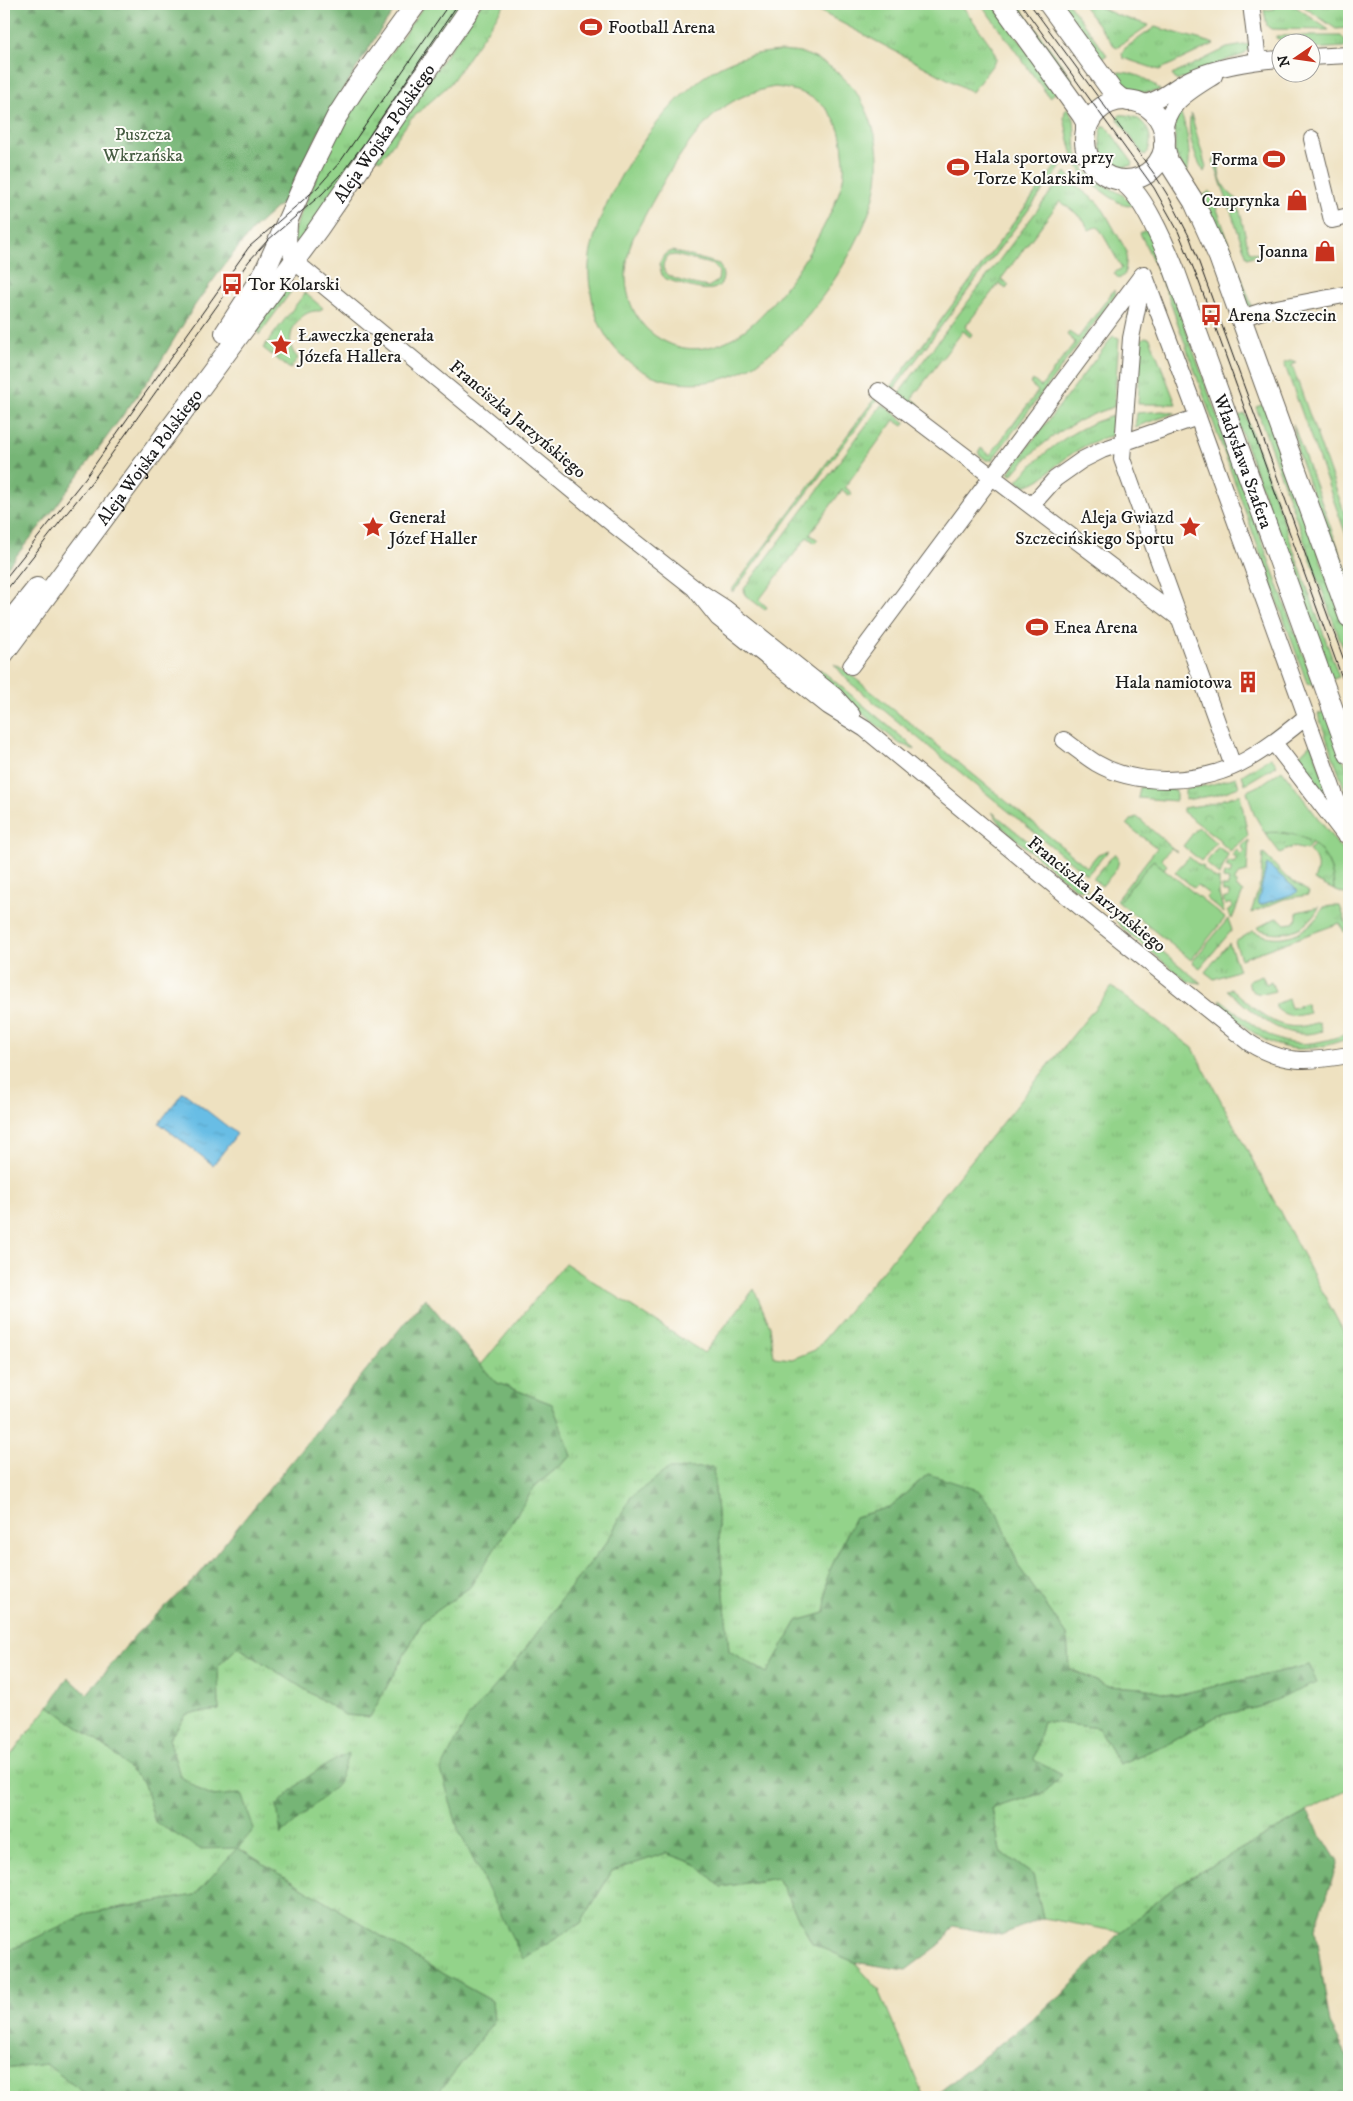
<svg xmlns="http://www.w3.org/2000/svg" width="1353" height="2101" font-family="'IM FELL DW Pica',serif">
<defs>
<pattern id="grass-tufts" width="24" height="20" patternUnits="userSpaceOnUse" patternTransform="scale(1.25)"><rect width="24" height="20" fill="#93d38a"/><path d="M3 7l-1-3M5 7V3M7 7l1-3M15 17l-1-3M17 17v-4M19 17l1-3" fill="none" stroke="#7eb576"/></pattern>
<pattern id="forest-firs" width="22" height="20" patternUnits="userSpaceOnUse" patternTransform="scale(1.25)"><rect width="22" height="20" fill="#76b576"/><path d="M5 1l3.5 6h-7zM16 11l3.5 6h-7z" fill="#609260"/></pattern>
<pattern id="park-crowns" width="20" height="18" patternUnits="userSpaceOnUse" patternTransform="scale(1.25)"><rect width="20" height="18" fill="#93d38a"/><path d="M2 6a3 3 0 1 1 6 0M12 15a3 3 0 1 1 6 0" fill="none" stroke="#7eb576"/></pattern>
<pattern id="water-ripples" width="26" height="14" patternUnits="userSpaceOnUse" patternTransform="scale(1.25)"><rect width="26" height="14" fill="#68bde5"/><path d="M2 4q2-2 4 0t4 0M15 11q2-2 4 0t4 0" fill="none" stroke="#5aa2c4"/></pattern>
</defs>
<rect width="100%" height="100%" fill="#fdfcf7"/>
<filter id="ink" filterUnits="userSpaceOnUse"><feTurbulence type="fractalNoise" baseFrequency=".02" numOctaves="2"/><feDisplacementMap in="SourceGraphic" scale="10" xChannelSelector="R" yChannelSelector="G"/><feConvolveMatrix kernelMatrix="1 2 1 2 8 2 1 2 1" color-interpolation-filters="sRGB"/></filter>
<filter id="wash" filterUnits="userSpaceOnUse"><feTurbulence type="fractalNoise" baseFrequency=".0096" numOctaves="4" result="noise"/><feDisplacementMap in="SourceGraphic" scale="20" xChannelSelector="R" yChannelSelector="G"/><feGaussianBlur stdDeviation="1.12" result="paint"/><feColorMatrix in="noise" values="0 0 0 0 0 0 0 0 0 0 0 0 0 0 0 0 0 1.4 0 .05"/><feComposite in="paint" operator="in"/></filter>
<g filter="url(#wash)">
<rect width="100%" height="100%" fill="#eee1c0"/>
<path fill="url(#grass-tufts)" stroke="#587853" fill-rule="evenodd" d="M 425,4 L 464,4 L 297,246 L 291,246 L 299,217 L 338,129 Z
M 481,4 L 505,4 L 450,84 L 410,120 L 381,160 L 375,158 Z
M 806,4 L 961,4 L 992,47 L 997,59 L 972,92 Z
M 981,4 L 993,4 L 1057,92 L 1049,97 Z
M 1010,4 L 1018,4 L 1073,80 L 1068,83 Z
M 1058,4 L 1069,4 L 1107,55 L 1099,60 Z
M 1082,4 L 1092,4 L 1119,16 L 1149,25 L 1116,48 Z
M 1274,4 L 1292,4 L 1329,30 L 1271,29 L 1267,26 L 1264,10 L 1274,9 Z
M 1300,4 L 1349,4 L 1349,28 L 1336,29 Z
M 1155,27 L 1209,42 L 1214,44 L 1159,70 L 1123,58 L 1122,54 L 1124,49 Z
M 1276,36 L 1341,36 L 1345,40 L 1346,47 L 1311,49 L 1310,42 L 1283,42 L 1276,38 Z
M 1250,44 L 1249,49 L 1243,55 L 1229,59 L 1177,81 L 1172,75 L 1227,48 Z
M 1119,72 C 1134,72 1150,80 1160,90 C 1144,96 1122,90 1112,76 Z
M 1068,108 L 1074,119 L 1076,151 L 1085,171 L 1097,181 L 1123,195 L 1133,205 C 1124,208 1119,202 1112,198 C 1073,172 1074,162 1064,118 L 1065,111 Z
M 1178,111 C 1187,118 1193,165 1186,173 L 1175,153 L 1175,124 Z
M 1191,114 L 1206,167 L 1204,172 C 1194,155 1186,134 1191,114 Z
M 1120,115 C 1142,113 1158,134 1146,155 L 1143,154 L 1117,118 Z
M 1103,126 L 1106,126 L 1133,163 L 1132,165 C 1107,173 1094,148 1103,126 Z
M 1221,158 C 1215,174 1223,190 1237,199 L 1249,251 L 1259,254 L 1247,258 L 1213,160 Z
M 1061,159 L 1062,163 L 1060,168 L 894,389 L 891,387 Z
M 1066,172 L 1079,188 L 1097,202 L 1104,211 L 1127,252 L 1125,274 L 1119,279 L 1114,273 L 1122,268 L 1098,226 L 1089,230 L 1082,218 L 1060,201 L 1001,279 L 1009,285 L 1006,289 L 999,283 L 965,327 L 972,334 L 970,337 L 963,331 L 912,398 L 919,404 L 917,408 L 899,393 Z
M 1210,191 L 1213,198 L 1252,307 L 1246,306 L 1199,198 Z
M 1147,229 L 1153,239 L 1314,685 L 1307,683 L 1169,299 L 1155,265 L 1140,233 Z
M 296,285 L 259,335 C 258,332 257,330 258,327 C 261,317 286,287 296,285 Z
M 1114,290 L 1116,294 L 992,460 L 986,460 L 978,453 L 981,448 L 990,455 L 1038,391 L 1030,384 L 1033,380 L 1041,387 L 1075,342 L 1067,335 L 1069,332 L 1078,338 Z
M 305,293 L 323,308 L 320,311 C 297,308 280,342 298,358 L 290,369 L 263,348 Z
M 1113,336 L 1119,338 L 1114,407 C 1071,420 1040,442 1011,476 L 1008,473 Z
M 1145,337 L 1150,338 L 1176,404 L 1138,404 L 1141,340 Z
M 1290,361 L 1297,363 L 1292,365 L 1349,526 L 1349,543 L 1284,363 Z
M 875,398 L 877,400 L 734,591 L 731,591 Z
M 882,404 L 906,423 L 903,426 L 894,420 L 845,487 L 852,493 L 850,496 L 842,490 L 810,534 L 818,540 L 815,543 L 807,537 L 759,600 L 767,607 L 765,610 L 745,595 L 744,589 Z
M 1264,404 L 1349,638 L 1349,665 L 1256,407 Z
M 1162,411 L 1175,413 L 1135,427 L 1137,413 Z
M 1245,414 L 1339,677 L 1331,680 L 1236,417 Z
M 1113,416 L 1111,436 C 1094,440 1077,449 1062,461 C 1049,471 1041,482 1024,486 L 1017,481 C 1044,451 1074,427 1113,416 Z
M 1293,424 L 1349,578 L 1349,597 L 1298,453 Z
M 834,664 L 846,671 L 1087,867 L 1098,854 L 1109,850 L 1087,875 L 849,682 Z
M 820,669 L 916,749 L 900,744 L 822,681 L 819,674 Z
M 1326,711 L 1349,775 L 1349,802 L 1318,714 Z
M 1311,743 L 1332,803 L 1298,757 Z
M 1271,757 L 1277,765 L 1245,784 L 1242,775 Z
M 1236,777 L 1239,787 L 1216,795 L 1185,800 L 1185,789 L 1210,785 Z
M 1140,787 L 1176,790 L 1176,801 L 1138,798 Z
M 992,812 L 1088,890 L 1076,889 L 1071,885 L 1004,829 Z
M 1137,817 L 1177,852 L 1171,848 L 1161,859 L 1167,865 L 1164,869 L 1153,860 L 1118,902 L 1116,900 L 1157,848 L 1127,825 L 1133,818 Z
M 1273,832 L 1296,835 L 1312,842 L 1307,850 L 1292,847 L 1280,853 L 1265,833 Z
M 1249,840 L 1247,872 L 1239,874 L 1235,880 L 1237,888 L 1243,892 L 1232,919 L 1227,911 L 1232,908 L 1231,903 L 1225,905 L 1223,899 L 1229,897 L 1229,892 L 1223,892 L 1222,886 L 1228,886 L 1229,880 L 1223,879 L 1224,873 L 1230,874 L 1232,869 L 1226,866 L 1229,861 L 1234,863 L 1237,859 L 1232,855 L 1237,850 L 1241,854 L 1245,851 L 1241,846 Z
M 1314,844 C 1328,856 1334,873 1334,890 L 1314,880 C 1319,869 1319,860 1309,851 Z
M 1218,847 L 1228,854 L 1220,875 L 1206,863 Z
M 1115,853 C 1125,865 1110,876 1102,886 L 1093,879 Z
M 1263,853 L 1286,877 L 1309,892 L 1308,895 L 1284,899 L 1251,913 L 1261,881 ZM 1267,864 L 1296,889 L 1297,892 L 1261,905 L 1258,901 Z
M 1189,857 L 1200,866 L 1202,865 L 1204,867 L 1203,869 L 1216,879 L 1219,879 L 1219,894 L 1224,913 L 1206,898 L 1209,894 L 1197,885 L 1194,888 L 1175,872 Z
M 1332,906 L 1340,906 L 1349,930 L 1344,932 L 1340,923 L 1241,959 L 1235,942 L 1253,931 C 1282,946 1309,933 1324,907 Z
M 1319,907 C 1308,931 1280,939 1257,928 L 1278,917 L 1285,924 L 1293,923 L 1297,918 L 1297,912 Z
M 1114,912 L 1201,983 L 1187,981 L 1122,928 L 1117,922 Z
M 1228,919 L 1232,930 L 1200,968 L 1192,962 Z
M 1229,943 L 1239,970 L 1214,979 L 1205,972 Z
M 1262,975 L 1266,984 L 1271,982 L 1275,991 C 1264,995 1247,996 1249,980 Z
M 1112,987 L 1193,1048 L 1349,1342 L 1349,1788 L 1177,1885 L 1121,1932 L 1043,1918 L 1033,1875 L 1000,1851 L 992,1808 L 1044,1793 L 1062,1775 L 1033,1760 L 1043,1721 L 1098,1728 L 1119,1764 L 1172,1742 L 1217,1716 L 1259,1707 L 1310,1665 L 1176,1695 L 1143,1688 L 1107,1686 L 1069,1668 L 1067,1635 L 1019,1567 L 999,1515 L 928,1474 L 890,1507 L 855,1517 L 827,1576 L 825,1613 L 797,1621 L 767,1673 L 729,1651 L 713,1467 L 631,1497 L 607,1542 L 567,1592 L 515,1663 L 496,1904 L 524,1958 L 581,1923 L 612,1871 L 666,1853 L 696,1864 L 721,1887 L 777,1878 L 812,1943 L 854,1962 L 879,1990 L 924,2097 L 435,2097 L 494,2021 L 492,2001 L 443,1974 L 238,1848 L 195,1895 L 88,1913 L 4,1953 L 4,1764 L 49,1706 L 112,1752 L 144,1784 L 155,1822 L 208,1796 L 180,1776 L 169,1739 L 187,1714 L 219,1710 L 218,1666 L 238,1647 L 345,1715 L 370,1717 L 423,1621 L 470,1587 L 535,1486 L 572,1456 L 552,1404 L 495,1382 L 481,1365 L 565,1263 L 704,1353 L 754,1289 L 770,1326 L 774,1357 L 792,1359 L 815,1350 L 882,1271 Z
M 1232,989 C 1261,1013 1278,1037 1319,1022 L 1322,1031 C 1283,1044 1254,1012 1227,990 Z
M 1220,999 C 1270,1038 1284,1057 1349,1033 L 1349,1038 C 1305,1054 1280,1055 1242,1024 C 1233,1017 1223,1011 1220,999 Z
M 1288,999 L 1291,1008 L 1306,1003 L 1309,1013 C 1297,1017 1285,1017 1276,1008 L 1276,1004 Z
M 46,2064 L 89,2097 L 4,2097 L 4,2069 Z"/>
<path fill="url(#forest-firs)" stroke="#496849" d="M 4,4 L 399,4 L 377,35 L 327,116 L 284,201 L 255,227 L 228,260 L 195,305 L 153,374 L 54,509 L 4,571 Z
M 425,1298 L 495,1382 L 552,1404 L 572,1456 L 535,1486 L 470,1587 L 423,1621 L 370,1717 L 345,1715 L 238,1647 L 218,1666 L 219,1710 L 187,1714 L 169,1739 L 180,1776 L 208,1796 L 241,1794 L 254,1829 L 238,1848 L 443,1974 L 492,2001 L 494,2021 L 435,2097 L 89,2097 L 46,2064 L 4,2069 L 4,1953 L 88,1913 L 195,1895 L 237,1848 L 200,1849 L 155,1822 L 144,1784 L 112,1752 L 49,1706 L 68,1677 L 87,1694 L 137,1633 L 197,1577 Z
M 713,1467 L 729,1651 L 767,1673 L 797,1621 L 825,1613 L 827,1576 L 855,1517 L 890,1507 L 928,1474 L 978,1490 L 999,1515 L 1019,1567 L 1067,1635 L 1069,1669 L 1107,1686 L 1143,1688 L 1176,1695 L 1309,1665 L 1317,1683 L 1259,1707 L 1217,1716 L 1172,1742 L 1119,1764 L 1098,1728 L 1043,1721 L 1034,1760 L 1062,1775 L 1044,1793 L 992,1808 L 1000,1851 L 1033,1875 L 1043,1918 L 1001,1935 L 953,1926 L 942,1943 L 906,1970 L 854,1962 L 812,1943 L 777,1878 L 721,1887 L 696,1864 L 666,1853 L 612,1871 L 581,1923 L 523,1959 L 458,1829 L 441,1770 L 467,1719 L 515,1663 L 567,1592 L 607,1542 L 631,1497 L 668,1469 Z
M 349,1753 L 337,1785 L 281,1835 L 277,1806 C 301,1779 317,1769 349,1753 Z
M 1307,1812 L 1338,1862 L 1315,1929 L 1330,2024 L 1349,2059 L 1349,2097 L 933,2097 L 1059,1997 L 1121,1932 L 1177,1885 Z"/>
<path fill="url(#park-crowns)" stroke="#587853" d="M 1240,794 L 1248,836 L 1230,851 L 1220,842 L 1220,840 L 1183,812 L 1183,808 L 1209,804 Z"/>
<path fill="#93d38a" stroke="#587853" fill-rule="evenodd" d="M 781,51 C 790,52 801,52 810,56 C 860,76 884,130 877,182 C 868,244 800,341 745,370 C 717,385 680,387 651,375 C 622,362 602,338 594,308 C 591,294 588,279 589,265 C 594,203 655,112 705,76 C 728,59 753,53 781,51 ZM 775,87 C 815,91 841,111 843,153 C 844,161 845,171 843,179 C 833,223 777,310 739,334 C 718,348 691,354 668,343 C 631,327 620,288 629,251 C 631,239 639,227 644,217 C 663,182 683,145 712,117 C 730,100 751,91 775,87 Z
M 672,251 L 719,264 C 722,270 725,277 721,283 C 713,298 679,283 666,279 L 662,275 L 659,264 L 664,255 ZM 675,255 L 714,265 L 719,272 L 718,281 L 708,287 C 695,284 648,279 668,256 Z
M 1282,770 L 1347,857 L 1349,862 L 1349,896 L 1334,890 C 1334,849 1303,828 1265,833 L 1254,814 L 1247,791 L 1262,784 Z
M 1198,827 L 1216,843 L 1201,861 L 1183,846 Z
M 1153,860 L 1225,918 L 1191,960 L 1118,902 Z"/>
<path fill="url(#water-ripples)" stroke="#426c80" d="M 1267,864 L 1298,891 L 1296,893 L 1260,905 L 1258,901 Z
M 183,1092 L 237,1134 L 213,1165 L 159,1123 Z"/>
</g>
<g filter="url(#ink)">
<g fill="none" stroke-linecap="round" stroke-linejoin="round">
<g stroke="#666155" stroke-width="18">
<path id="minor" d="M 1251,4 L 1258,61
M 1310,57 L 1349,55
M 1139,103 C 1159,104 1175,84 1194,77 C 1221,66 1252,61 1280,59
M 1164,137 C 1163,105 1190,91 1214,76
M 1312,139 L 1332,220 L 1349,216
M 289,224 L 288,244 L 294,261 L 614,525 L 694,588 L 725,608 L 835,696 L 852,715
M 1144,274 L 1196,412 L 1349,834
M 1144,274 L 1131,338 L 1122,459 L 1233,766
M 1241,318 L 1266,310 L 1349,294
M 879,391 L 1031,506 L 1055,479 L 1082,460 L 1102,450 L 1198,417
M 1031,506 L 1179,618
M 694,588 L 718,618 L 828,706 L 865,729 L 1090,915 L 1248,1042 C 1283,1065 1309,1062 1349,1055
M 851,666 L 1142,275
M 1064,740 C 1075,748 1085,756 1096,763 C 1139,788 1205,784 1248,759 C 1269,747 1288,732 1307,716
M 1274,743 L 1344,834"/>
</g>
<g stroke="#666155" stroke-width="22">
<g id="major">
<path d="M 1002,4 L 1082,115 L 1086,122 L 1086,131"/>
<path d="M 1049,4 L 1113,92 L 1120,98 L 1128,101"/>
<circle cx="1125" cy="140" r="40"/>
<path d="M 1164,145 L 1168,161 L 1194,202 L 1219,257 L 1349,617"/>
<path id="s1" d="M 1120,180 C 1141,189 1165,247 1174,269 L 1349,754"/>
<path d="M 225,333 L 265,271 L 309,172 L 337,116 L 355,88 L 416,4"/>
<path d="M 4,629 L 37,588"/>
<path id="s2" d="M 4,653 L 318,229 L 473,4"/>
</g>
</g>
<use href="#minor" stroke="#fff" stroke-width="16"/>
<use href="#major" stroke="#fff" stroke-width="20"/>
<path stroke="#1c1c1c" stroke-width="1" d="M 1021,4 L 1154,188 L 1178,231 L 1199,282 L 1349,697
M 1030,4 L 1155,175 L 1170,199 L 1190,238 L 1349,674
M 4,580 L 86,477 L 249,247 L 317,188 L 340,162 L 449,4
M 4,593 L 93,480 L 249,261 L 268,240 L 322,194 L 341,174 L 365,142 L 458,4"/>
</g>
</g>
<defs>
<g id="stadium-bare" transform="scale(1.725)"><path d="M0-5a6.5 5 0 1 0 0 10a6.5 5 0 1 0 0-10ZM-3.5-1.8h7v3.6h-7Z" fill="#c8321e" stroke="#fdfcf7" stroke-width="2.5" paint-order="stroke"/></g>
<g id="shop-bare" transform="scale(1.725)"><path d="M-5-2.5h2.3a2.7 3.5 0 0 1 5.4 0H5L5.5 6h-11ZM-1.5-2.5h3a1.5 2.3 0 0 0-3 0Z" fill="#c8321e" stroke="#fdfcf7" stroke-width="2.5" paint-order="stroke"/></g>
<g id="bus-bare" transform="scale(1.725)"><path d="M-5-6H5V4H4V6H2V4H-2V6H-4V4H-5ZM-3.5-4V0h7V-4ZM-3.5 1.2v1.5H-2V1.2ZM2 1.2v1.5H3.5V1.2Z" fill="#c8321e" stroke="#fdfcf7" stroke-width="2.5" paint-order="stroke"/></g>
<g id="sight-bare" transform="scale(1.725)"><path d="M0-6L1.8-2.2L6-1.7L2.9 1.2L3.7 5.4L0 3.3L-3.7 5.4L-2.9 1.2L-6-1.7L-1.8-2.2Z" fill="#c8321e" stroke="#fdfcf7" stroke-width="2.5" paint-order="stroke"/></g>
<g id="building-bare" transform="scale(1.725)"><path d="M-4-6H4V6H1V3H-1V6H-4ZM-2.5-4.3h1.7v1.8h-1.7ZM.8-4.3h1.7v1.8H.8ZM-2.5-1h1.7V.8h-1.7ZM.8-1h1.7V.8H.8Z" fill="#c8321e" stroke="#fdfcf7" stroke-width="2.5" paint-order="stroke"/></g>
</defs>
<g fill-rule="evenodd">
<use href="#stadium-bare" x="591" y="27"/>
<use href="#stadium-bare" x="1274" y="159"/>
<use href="#stadium-bare" x="958" y="167"/>
<use href="#shop-bare" x="1297" y="200"/>
<use href="#shop-bare" x="1325" y="251"/>
<use href="#bus-bare" x="232" y="284"/>
<use href="#bus-bare" x="1211" y="315"/>
<use href="#sight-bare" x="281" y="345"/>
<use href="#sight-bare" x="373" y="527"/>
<use href="#sight-bare" x="1190" y="527"/>
<use href="#stadium-bare" x="1037" y="627"/>
<use href="#building-bare" x="1248" y="682"/>
</g>
<g text-anchor="middle" stroke-width="4" stroke-linejoin="round" paint-order="stroke">
<g font-size="18" fill="#1c1c1c" stroke="#fdfcf7" text-anchor="start">
<text x="608" y="33">Football Arena</text>
<text x="974" y="163">Hala sportowa przy<tspan x="974" dy="21">Torze Kolarskim</tspan></text>
<text x="1258" y="165" text-anchor="end">Forma</text>
<text x="1280" y="206" text-anchor="end">Czuprynka</text>
<text x="1308" y="257" text-anchor="end">Joanna</text>
<text x="248" y="290">Tor Kolarski</text>
<text x="1228" y="321">Arena Szczecin</text>
<text x="298" y="341">Ławeczka generała<tspan x="298" dy="21">Józefa Hallera</tspan></text>
<text x="389" y="523">Generał<tspan x="389" dy="21">Józef Haller</tspan></text>
<text x="1174" y="523" text-anchor="end">Aleja Gwiazd<tspan x="1174" dy="21">Szczecińskiego Sportu</tspan></text>
<text x="1054" y="633">Enea Arena</text>
<text x="1232" y="688" text-anchor="end">Hala namiotowa</text>
</g>
<g font-size="18" fill="#1c1c1c" stroke="#fdfcf7">
<text dy="6" stroke="none"><textPath href="#s2" startOffset="644">Aleja Wojska Polskiego</textPath></text>
<text transform="translate(518 419) rotate(40)" y="6">Franciszka Jarzyńskiego</text>
<text dy="6" stroke="none"><textPath href="#s2" startOffset="244">Aleja Wojska Polskiego</textPath></text>
<text dy="6" stroke="none"><textPath href="#s1" startOffset="310">Władysława Szafera</textPath></text>
<text transform="translate(1097 894) rotate(39)" y="6">Franciszka Jarzyńskiego</text>
</g>
<g font-size="18" fill="#465c42" stroke="#fdfcf7">
<text x="143" y="140">Puszcza<tspan x="143" dy="21">Wkrzańska</tspan></text>
</g>
</g>
<rect width="1353" height="2101" fill="none" stroke="#fdfcf7" stroke-width="20"/>
<g transform="translate(1296 58) rotate(257)"><circle r="24" fill="#fdfcf7" stroke="#a3a29f"/>
<path d="M0-4L9 19L0 12L-9 19Z" fill="#c8321e"/>
<text y="-8" font-size="14" font-weight="bold" text-anchor="middle" fill="#1c1c1c">N</text>
</g>
</svg>
